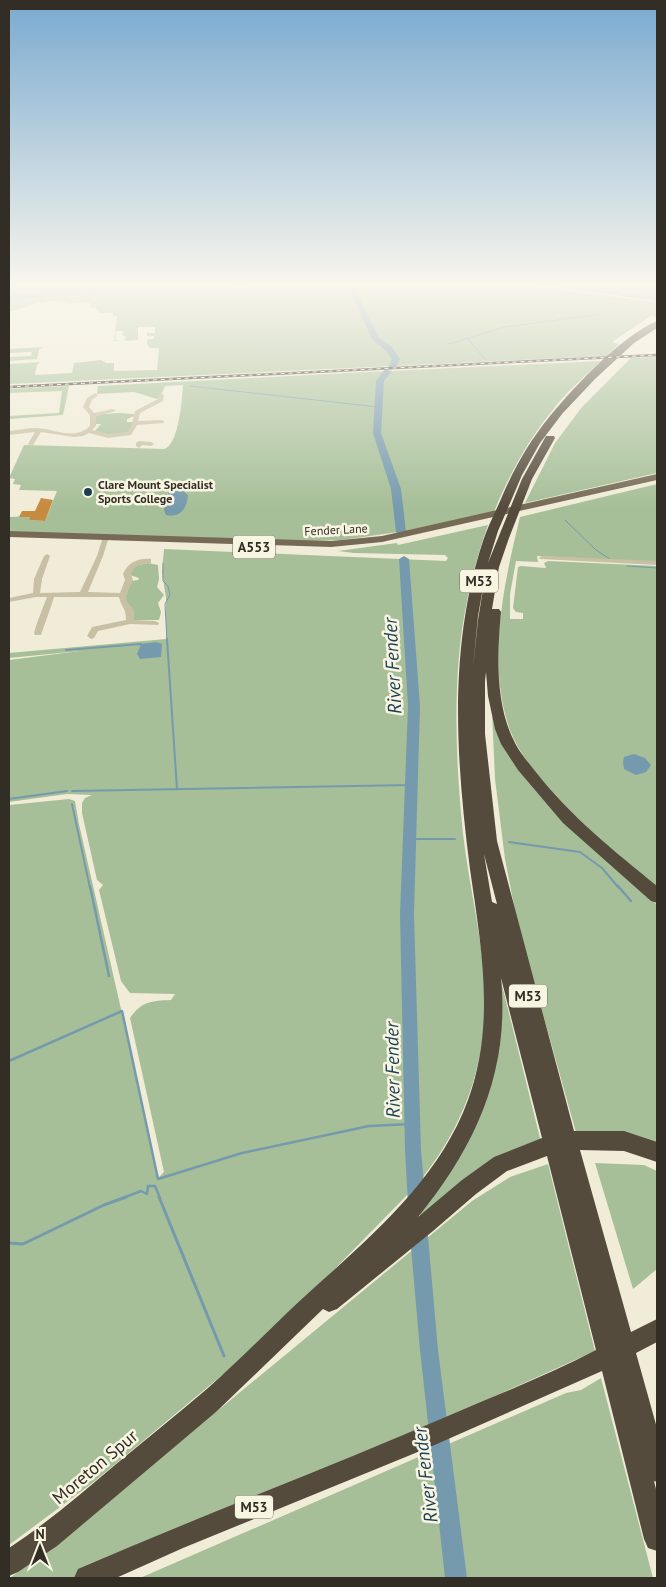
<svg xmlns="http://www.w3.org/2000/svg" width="666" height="1587" font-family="'PT Sans',sans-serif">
<rect width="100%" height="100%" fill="#f1ecd7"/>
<path fill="#a6bf98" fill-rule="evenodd" d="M 9,287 L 166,287 L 167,292 L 170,292 L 169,287 L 239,287 L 172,292 L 257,287 L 532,287 L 657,302 L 657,318 L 652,315 L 612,342 L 619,344 L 606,356 L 9,384 L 9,364 L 40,362 L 37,365 L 35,375 L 72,373 L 74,363 L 101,360 L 106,363 L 114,363 L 114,371 L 157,370 L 159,348 L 150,348 L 147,344 L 147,339 L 154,339 L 154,336 L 147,336 L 147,333 L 155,333 L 155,327 L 138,327 L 138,340 L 125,341 L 126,336 L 122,336 L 123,331 L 116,331 L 115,340 L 122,340 L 114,341 L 117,316 L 113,316 L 113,313 L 100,313 L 96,308 L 91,307 L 91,304 L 88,302 L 68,304 C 59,298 43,302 32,304 L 30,306 L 9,312 Z
M 575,287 L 657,287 L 657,297 Z
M 44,347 L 39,349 L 37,359 L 9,361 L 9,357 L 31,356 L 32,352 L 9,353 L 9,349 Z
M 657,357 L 657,473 L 525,503 L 555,443 L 582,407 L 631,358 Z
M 601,361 C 584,377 566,392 552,411 C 528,440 508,477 494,512 L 402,532 L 396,481 L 379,433 L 381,381 L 390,371 Z
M 386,371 L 378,383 L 375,427 L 377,439 L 390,473 L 398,532 L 342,540 L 311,541 L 9,532 L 9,517 L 31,516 L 29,520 L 45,521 L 57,491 L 19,490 L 21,485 L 13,484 L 15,479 L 9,478 L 24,445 L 164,449 C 179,445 182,399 183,385 L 165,386 L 163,391 L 157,399 L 134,392 L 97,394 L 98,386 Z
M 69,386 L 63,415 L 9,419 L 9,416 L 59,413 L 62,391 L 9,393 L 9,389 Z
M 119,413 L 134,414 L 134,416 L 127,419 L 127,422 L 133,422 L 130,432 L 109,435 L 95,431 L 101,424 L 95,424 L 95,416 L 104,414 Z
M 657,484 L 657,562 L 537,556 L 538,562 L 516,561 L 510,594 L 510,619 L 523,619 L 523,613 L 516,612 L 513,608 L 518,567 L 521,566 L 546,568 L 544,563 L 548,561 L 657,566 L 657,891 C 624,861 590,833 560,801 C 552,793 543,785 537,776 C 527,762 516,746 510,730 C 486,663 504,583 520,517 Z
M 488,525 C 479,550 472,575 467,601 C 453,668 455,745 461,813 C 465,867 479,920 484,974 C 491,1055 466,1127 414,1188 L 269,1336 L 95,1481 L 9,1545 L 9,805 L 69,799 L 75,801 L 79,824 L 143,1106 L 158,1178 L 164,1172 L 130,1018 C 142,1001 151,1001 171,1000 L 175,994 L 130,993 L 121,981 L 99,890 L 103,885 L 97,880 L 82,813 L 82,803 L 85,798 L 92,795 L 67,794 L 9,802 L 9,660 L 80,651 L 9,658 L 9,653 L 166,639 L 166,598 L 162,572 L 164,549 L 446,561 L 448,558 L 445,555 L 354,553 L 338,551 L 397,543 L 398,545 ZM 403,560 L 406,560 L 416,733 L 408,911 L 411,968 L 412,1144 L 406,912 L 409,863 L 411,678 Z
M 148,563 L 158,565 L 159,579 L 157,587 L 164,595 L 158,603 L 161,612 L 159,620 L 134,620 L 125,598 L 131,581 L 138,580 L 139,578 L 130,575 L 134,566 Z
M 492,712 L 575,831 L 657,905 L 657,1148 L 640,1142 L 577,1136 L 517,921 L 505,859 L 495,779 Z
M 498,969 L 541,1142 L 422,1217 L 419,1213 L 459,1156 Z
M 595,1163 L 644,1165 L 657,1171 L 657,1269 L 633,1289 Z
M 548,1164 L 595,1351 L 453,1415 L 77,1578 L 10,1578 L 153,1464 L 472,1201 L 510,1177 Z
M 601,1378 L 653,1578 L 140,1578 L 566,1393 L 581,1390 Z"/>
<path fill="#769aad" d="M 182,490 L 188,495 C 187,509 180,518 166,515 L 164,510 L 169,491 Z
M 156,642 L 162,644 L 161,657 L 140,659 L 137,654 L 141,644 Z
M 634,754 L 645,758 L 651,765 L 646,772 L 636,775 L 624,769 L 623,762 L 624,757 Z"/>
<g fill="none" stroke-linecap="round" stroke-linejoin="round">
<path stroke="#769aad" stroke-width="1" d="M 467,338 L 486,360
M 449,344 L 505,327 L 601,314
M 190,386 L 378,407
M 565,520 L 596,550 L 610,559
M 163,563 L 163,581 L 168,586 L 170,595 L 165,604 L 167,641
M 627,566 L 657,568"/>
<path stroke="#769aad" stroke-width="2" d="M 167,639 L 177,789
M 66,650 L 141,644
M 72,791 L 410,785
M 9,799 L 67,791
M 72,804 L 90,888
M 410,839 L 455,839
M 509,842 L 580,852 L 602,868 L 619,888"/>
<path stroke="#769aad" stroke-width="2.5" d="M 90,886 L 109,976
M 618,886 L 631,901
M 9,1061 L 122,1011 L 158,1179 L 242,1153 L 369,1126 L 412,1124
M 123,1198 L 141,1191 L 147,1194 L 148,1186 L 155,1186 L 160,1198"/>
<path stroke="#769aad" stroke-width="3" d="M 159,1197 L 224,1356
M 9,1243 L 23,1244 L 104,1205 L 126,1197"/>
<path fill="#769aad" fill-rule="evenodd" d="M 137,287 L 178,287 L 175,289 L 9,299 L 9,295 Z
M 353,287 L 360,287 L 357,293 L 379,338 L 392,347 L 400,359 L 395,369 L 389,369 L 388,367 L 392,359 L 386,351 L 372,339 L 351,293 Z
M 560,287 L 581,287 L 657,297 L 657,301 Z
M 385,369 L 392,371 L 384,381 L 381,433 L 401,489 L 406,532 L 401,535 L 396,532 L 391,489 L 373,433 L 376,381 Z
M 404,556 L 409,559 L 420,706 L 414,914 L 421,1150 L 426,1205 L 423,1211 L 417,1214 L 411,1211 L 408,1205 L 405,1150 L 400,914 L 408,706 L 399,559 Z
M 418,1216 L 424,1219 L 427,1225 L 438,1350 L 467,1578 L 445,1578 L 420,1350 L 409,1225 L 412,1219 Z"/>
</g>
<path fill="#c68a40" d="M 41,498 L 53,500 L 45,521 L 29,520 L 30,517 L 19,517 L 22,511 L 35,511 Z"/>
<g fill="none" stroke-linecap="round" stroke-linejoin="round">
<path fill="#c8c0a4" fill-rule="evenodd" d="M 161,393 L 164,395 L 163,401 L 140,413 L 138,421 L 162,420 L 164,421 L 164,423 L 137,425 L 131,435 L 108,438 L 89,433 L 83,436 L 74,437 L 41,432 L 33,445 L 31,446 L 28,444 L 35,432 L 9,435 L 9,431 C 18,430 27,428 37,428 C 55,429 75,441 90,426 L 90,415 L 83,407 L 87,398 L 95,393 L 98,395 L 92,400 L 89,407 L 94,413 L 113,409 L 116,411 L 96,416 L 96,426 L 92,430 L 108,434 L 127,432 L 131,427 L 135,411 L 158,399 L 158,395 Z
M 139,441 L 151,442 L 154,444 L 151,446 L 142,445 L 139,448 L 136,446 L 136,443 Z
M 106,535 L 109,537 L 103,556 L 88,592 L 120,593 L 125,580 L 123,574 C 128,562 139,558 151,559 L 151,563 C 142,564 134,564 131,574 L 133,580 L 126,595 L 127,602 L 134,610 L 134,620 L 155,621 L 159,623 L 158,625 L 130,624 L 98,631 L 94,638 L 91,639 L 87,636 L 92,627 L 126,620 C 126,607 122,609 119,597 L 54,597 C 50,610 45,623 41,635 L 35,635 L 34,633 L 37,623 L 47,597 L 36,597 L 9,602 L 9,598 L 33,593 L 34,579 L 44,556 L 47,554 L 50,556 L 42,579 L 40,593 L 80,592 L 97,556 L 103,537 Z
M 542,556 L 657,561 L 657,565 L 540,559 L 539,558 Z"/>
<path fill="#766a56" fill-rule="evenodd" d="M 657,474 L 657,480 L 382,542 L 331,547 L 9,537 L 9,531 L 331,541 L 382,536 Z"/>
<path fill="#544b3c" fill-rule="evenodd" d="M 657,321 L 657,328 L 634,343 L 595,379 L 562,414 L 540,443 L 522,475 L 498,531 L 488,563 L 522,479 L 546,436 L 554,436 L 555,438 L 532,479 L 509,538 L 499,567 L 492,609 L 499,609 L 501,612 C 497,654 495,705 515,743 C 520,753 528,762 535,771 C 570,816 614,851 657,886 L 657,903 L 651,901 L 563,823 L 518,770 L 501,744 L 495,729 L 488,696 L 486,672 L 485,681 L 485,734 L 497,841 L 574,1131 L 624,1131 L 657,1142 L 657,1162 L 624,1151 L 580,1150 L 631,1332 L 657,1319 L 657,1342 L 636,1353 L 657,1428 L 657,1482 L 654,1481 L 657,1493 L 657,1551 L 648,1548 L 644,1539 L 602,1371 L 430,1447 L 183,1548 L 116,1578 L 74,1578 L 78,1569 C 203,1515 330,1467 455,1413 C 502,1393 550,1374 596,1350 L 547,1156 L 507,1171 L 476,1194 L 433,1231 L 337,1309 L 329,1312 L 323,1309 L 216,1412 L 57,1546 L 18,1572 L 9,1576 L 9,1548 C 47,1523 81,1494 115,1465 C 146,1439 178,1414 208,1388 C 236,1363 263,1336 290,1310 C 356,1248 436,1188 468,1100 C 496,1024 481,946 470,869 C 456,760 448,647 483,541 C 488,526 495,513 501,499 C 514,468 529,442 550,416 C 576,385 620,337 657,321 ZM 486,571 L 478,620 L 473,668 L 478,616 ZM 484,854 L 497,904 L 492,902 ZM 501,978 L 542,1138 L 494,1157 L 462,1180 L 418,1217 C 476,1146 510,1071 501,978 Z"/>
<g stroke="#332e25" stroke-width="2.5">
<path id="rail" d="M 9,387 L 657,355"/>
</g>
<use href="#rail" stroke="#f9f5e3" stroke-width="1" stroke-dasharray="4" stroke-linecap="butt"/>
</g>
<linearGradient id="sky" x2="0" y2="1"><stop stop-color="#7aaad0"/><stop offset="0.56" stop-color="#f9f6ed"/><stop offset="1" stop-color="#f9f6ed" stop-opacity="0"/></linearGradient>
<rect width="666" height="509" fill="url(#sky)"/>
<circle fill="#1b3f54" stroke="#f9f5e3" stroke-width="2" cx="88" cy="492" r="5"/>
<g text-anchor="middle" stroke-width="5" stroke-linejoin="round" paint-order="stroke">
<g font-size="12" font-weight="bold" fill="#332e25" stroke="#f9f5e3" text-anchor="start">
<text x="98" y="489">Clare Mount Specialist<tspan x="98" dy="14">Sports College</tspan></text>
</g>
<g font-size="12" fill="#332e25" stroke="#f9f5e3">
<text transform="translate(336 530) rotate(-3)" y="4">Fender Lane</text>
</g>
<g fill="#f9f5e3" stroke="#6e6a5e" stroke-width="1">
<rect x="233" y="535.5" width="42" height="23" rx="4"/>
<rect x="460" y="569.5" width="38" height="23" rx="4"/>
<rect x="509" y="984.5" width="38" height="23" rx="4"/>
<rect x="235" y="1495.5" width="38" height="23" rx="4"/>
</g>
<g font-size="14" font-weight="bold" fill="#332e25">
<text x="254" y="552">A553</text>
<text x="479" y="586">M53</text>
<text x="528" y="1001">M53</text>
<text x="254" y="1512">M53</text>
</g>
<g font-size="18" fill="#332e25" stroke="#f9f5e3">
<text transform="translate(95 1467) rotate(-40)" y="6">Moreton Spur</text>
</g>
<g font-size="19" font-style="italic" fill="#1b3f54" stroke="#f9f5e3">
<text transform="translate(392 666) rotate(-93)" y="7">River Fender</text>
<text transform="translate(392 1070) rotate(-91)" y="7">River Fender</text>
<text transform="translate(425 1475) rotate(-97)" y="7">River Fender</text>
</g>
</g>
<rect width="666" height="1587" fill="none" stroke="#332e25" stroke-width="20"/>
<g transform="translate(40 1547)" stroke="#f9f5e3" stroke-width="4" paint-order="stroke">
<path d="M0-4L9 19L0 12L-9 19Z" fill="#332e25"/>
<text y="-8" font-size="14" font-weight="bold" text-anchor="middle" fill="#332e25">N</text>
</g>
</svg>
